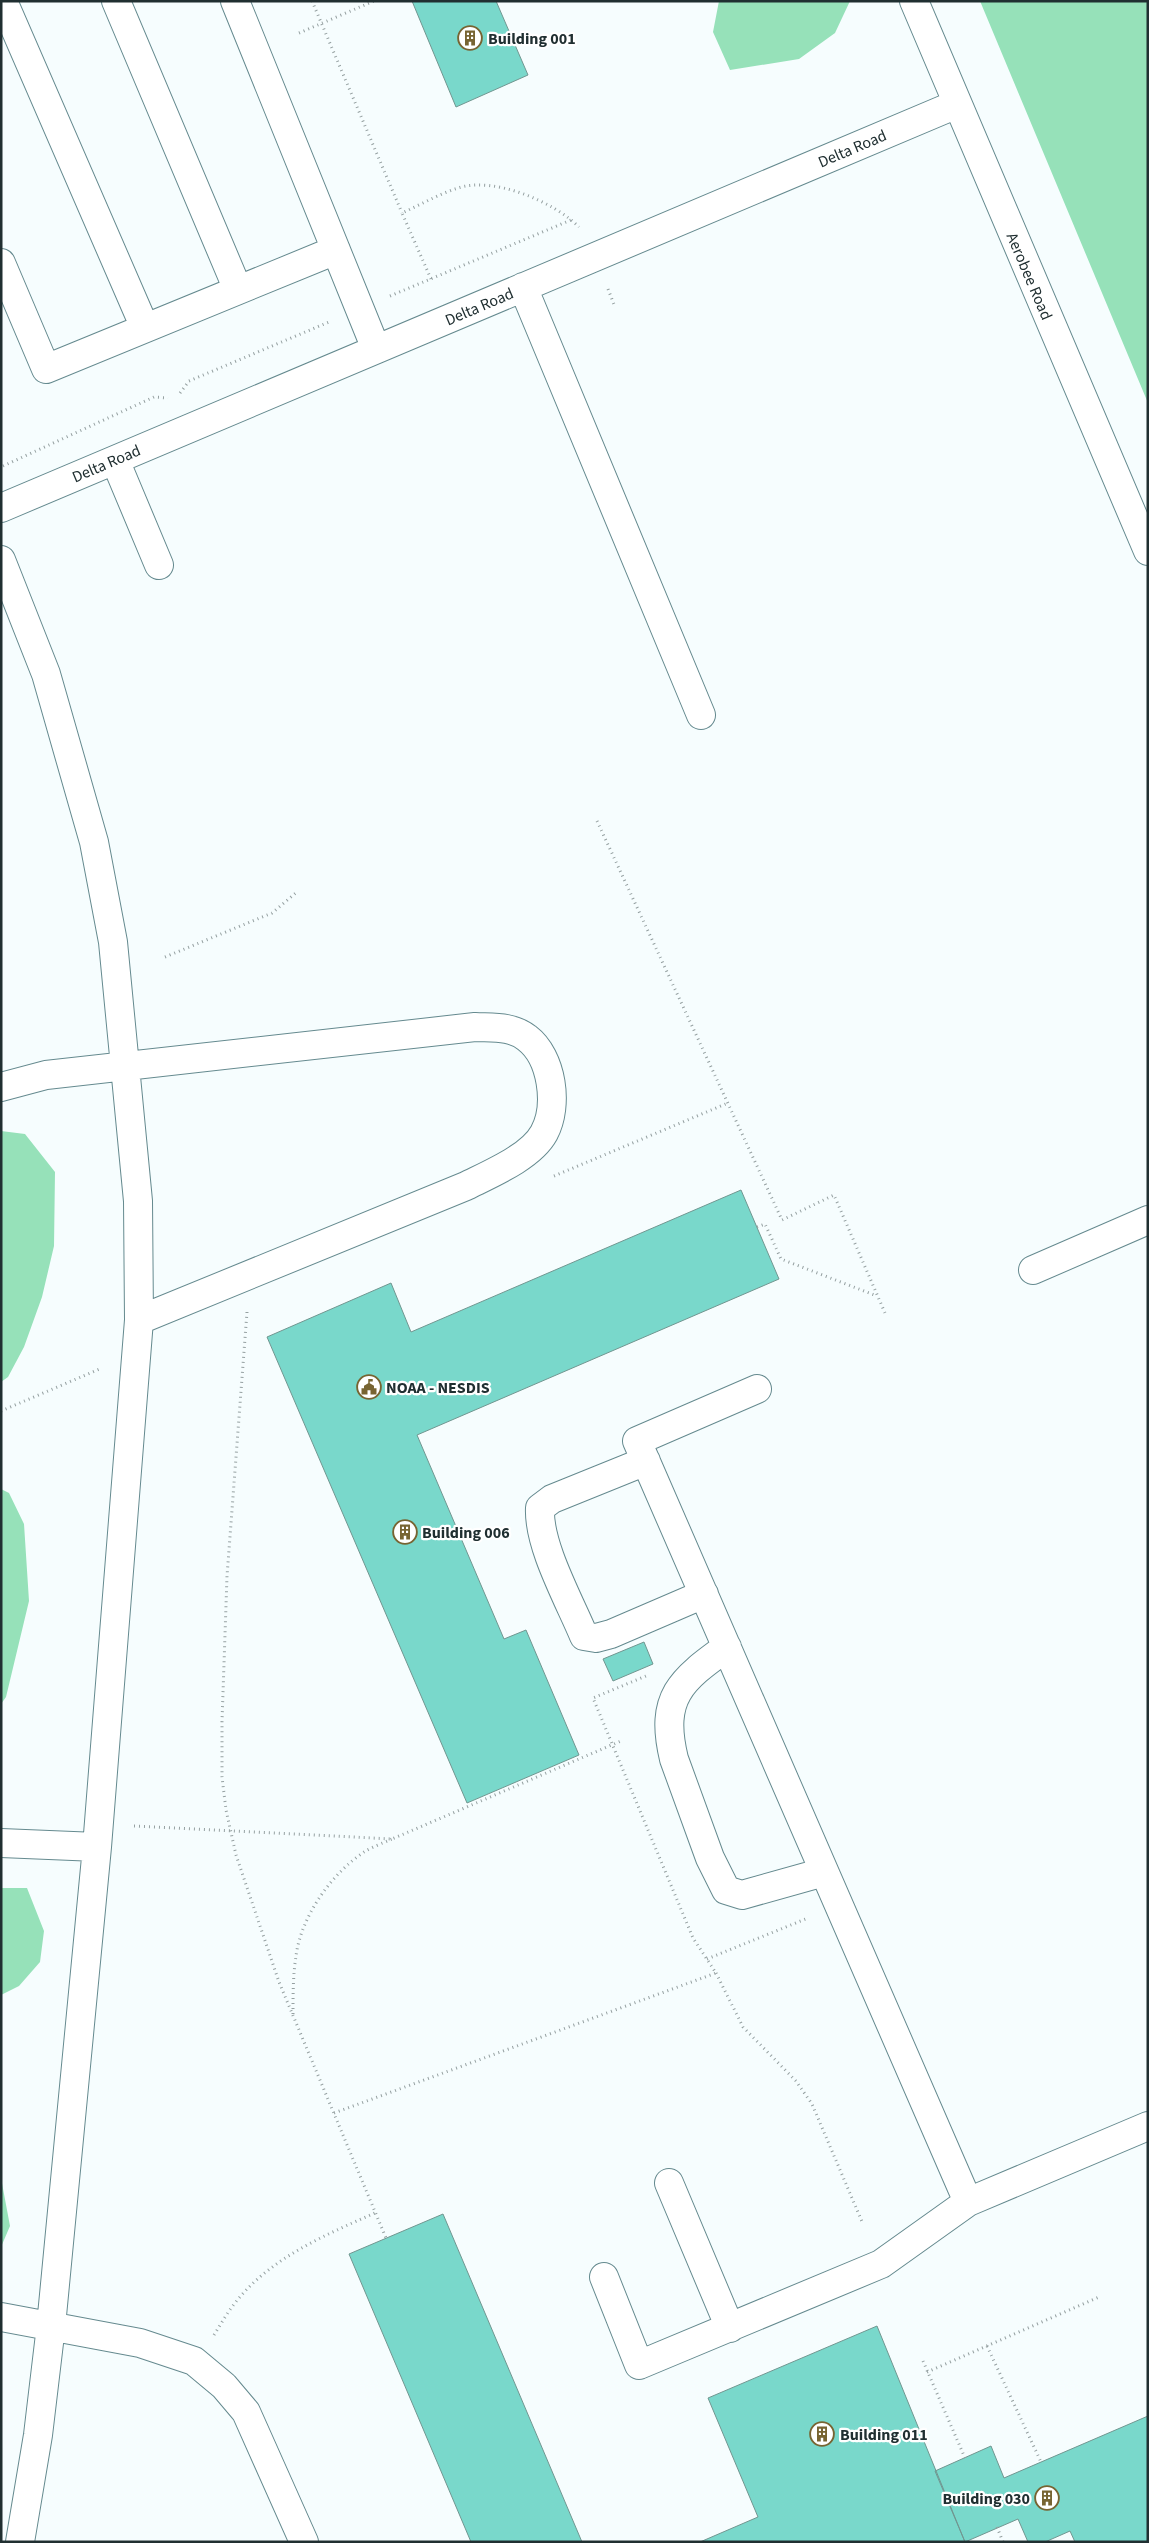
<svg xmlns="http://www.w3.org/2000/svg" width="1149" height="2543" font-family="'Source Sans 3',sans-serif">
<rect width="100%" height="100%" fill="#f6fdfe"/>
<path fill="#96e1b9" d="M 719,1 L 850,1 L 835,33 L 799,59 L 730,70 L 713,32 Z
M 980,1 L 1148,1 L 1148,403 Z
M 1,1131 L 25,1134 L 55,1172 L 54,1246 L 42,1297 L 24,1347 L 8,1377 L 1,1382 Z
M 1,1489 L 9,1493 L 24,1524 L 29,1601 L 6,1697 L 1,1704 Z
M 1,1888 L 27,1888 L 44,1931 L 40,1962 L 19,1986 L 1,1995 Z
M 1,2178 L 10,2226 L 1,2247 Z"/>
<path fill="#79d8cb" stroke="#719690" d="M 412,1 L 496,1 L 528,75 L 456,107 Z
M 741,1190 L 779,1279 L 417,1435 L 504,1639 L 526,1630 L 579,1755 L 467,1803 L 267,1337 L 391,1283 L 411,1332 Z
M 644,1642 L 653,1664 L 613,1681 L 603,1659 Z
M 443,2214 L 582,2542 L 471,2542 L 349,2254 Z
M 877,2326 L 965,2542 L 700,2542 L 758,2517 L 708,2398 Z
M 1148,2416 L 1148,2542 L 1075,2542 L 1070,2531 L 1045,2542 L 1028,2542 L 1018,2519 L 965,2542 L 935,2471 L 991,2446 L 1004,2478 Z"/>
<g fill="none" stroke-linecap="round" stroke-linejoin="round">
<g stroke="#658a8f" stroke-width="30">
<path id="minor" d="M 3,1 L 145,328
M 116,1 L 238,290
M 235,1 L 376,349
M 914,1 L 1148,551
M 1,263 L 46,369 L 336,250
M 523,287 L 701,715
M 115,460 L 159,565
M 1,508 L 957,104
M 1,560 L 46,674 L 94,842 L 113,942 L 138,1201 L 139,1320 L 97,1847 L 51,2326 L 38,2435 L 20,2542
M 1,1087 L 46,1075 L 475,1027 C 493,1028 512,1026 527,1038 C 552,1057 559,1105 544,1133 C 531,1157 490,1174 466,1186 L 139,1320
M 1033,1270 L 1148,1220
M 646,1461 L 552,1499 L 540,1508 C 538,1545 569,1600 584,1636 L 596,1638 L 611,1634 L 704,1594
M 727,1647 C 681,1680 659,1697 674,1759 L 710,1858 L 726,1890 L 742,1895 L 824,1872
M 1,1843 L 97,1847
M 669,2183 L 730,2328
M 968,2202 L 1148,2126
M 604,2277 L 639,2365 L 881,2264 L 968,2202 L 637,1441 L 757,1389
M 1,2317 L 140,2343 L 194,2361 L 224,2386 L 246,2412 L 304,2542"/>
</g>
<path stroke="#95a0a1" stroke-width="3" stroke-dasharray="1 4" stroke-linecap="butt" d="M 312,1 L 402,213
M 299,33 L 374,1
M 431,279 L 402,213 C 420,205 439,194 458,188 C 494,176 554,202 579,227
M 608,289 L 615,307
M 390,296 L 571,220
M 180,393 L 189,381 L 329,322
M 3,466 L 154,397 L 168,398
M 597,821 L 782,1220 L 834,1195 L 885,1313
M 165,957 L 272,913 L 297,892
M 554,1176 L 728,1103
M 757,1227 L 765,1224 L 781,1259 L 877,1296
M 247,1312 L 227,1576 L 222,1722 L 222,1777 L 226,1810 L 236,1855 L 279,1982 L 386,2238
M 1,1411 L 102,1368
M 134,1826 L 392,1839 L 621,1741
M 707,1959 L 808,1918
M 716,1973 L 743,2027 L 796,2081 L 812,2104 L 863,2224
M 293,2014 C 293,1995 293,1975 296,1956 C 301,1917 331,1874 364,1852 C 372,1847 383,1843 392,1839
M 334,2113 L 716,1973 L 693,1938 L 593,1698 L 646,1676
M 214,2335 C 221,2324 227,2313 235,2303 C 270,2258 325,2235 375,2213
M 987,2346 L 1041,2462
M 923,2361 L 965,2458
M 927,2372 L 1099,2297
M 997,2527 L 1003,2542"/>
<use href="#minor" stroke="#fff" stroke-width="28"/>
</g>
<defs>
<g id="building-ring" transform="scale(1.25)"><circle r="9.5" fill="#fff" stroke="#776432" stroke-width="1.5"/><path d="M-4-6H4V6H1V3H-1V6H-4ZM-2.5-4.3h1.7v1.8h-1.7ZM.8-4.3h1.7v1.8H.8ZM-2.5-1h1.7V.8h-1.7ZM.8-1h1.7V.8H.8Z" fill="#776432"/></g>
<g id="civic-ring" transform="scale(1.25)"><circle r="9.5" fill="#fff" stroke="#776432" stroke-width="1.5"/><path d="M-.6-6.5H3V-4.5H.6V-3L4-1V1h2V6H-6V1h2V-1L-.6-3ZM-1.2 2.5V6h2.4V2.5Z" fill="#776432"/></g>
</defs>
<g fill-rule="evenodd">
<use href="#building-ring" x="470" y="38"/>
<use href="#civic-ring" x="369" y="1387"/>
<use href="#building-ring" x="405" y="1532"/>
<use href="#building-ring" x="822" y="2434"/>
<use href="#building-ring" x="1047" y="2498"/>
</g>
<g text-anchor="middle" stroke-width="4.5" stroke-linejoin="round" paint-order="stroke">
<g font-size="16" font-weight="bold" fill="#202f31" stroke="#fff" text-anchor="start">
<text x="488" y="44">Building 001</text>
<text x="386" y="1393">NOAA - NESDIS</text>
<text x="422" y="1538">Building 006</text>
<text x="840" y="2440">Building 011</text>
<text x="1030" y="2504" text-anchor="end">Building 030</text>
</g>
<g font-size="16" fill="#202f31" stroke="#fff">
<text transform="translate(852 148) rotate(-23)" y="6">Delta Road</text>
<text transform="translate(1030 276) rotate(67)" y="6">Aerobee Road</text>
<text transform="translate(479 306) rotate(-23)" y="6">Delta Road</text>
<text transform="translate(106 463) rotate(-23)" y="6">Delta Road</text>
</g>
</g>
<rect width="1149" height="2543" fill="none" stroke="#202f31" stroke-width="5"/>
</svg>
